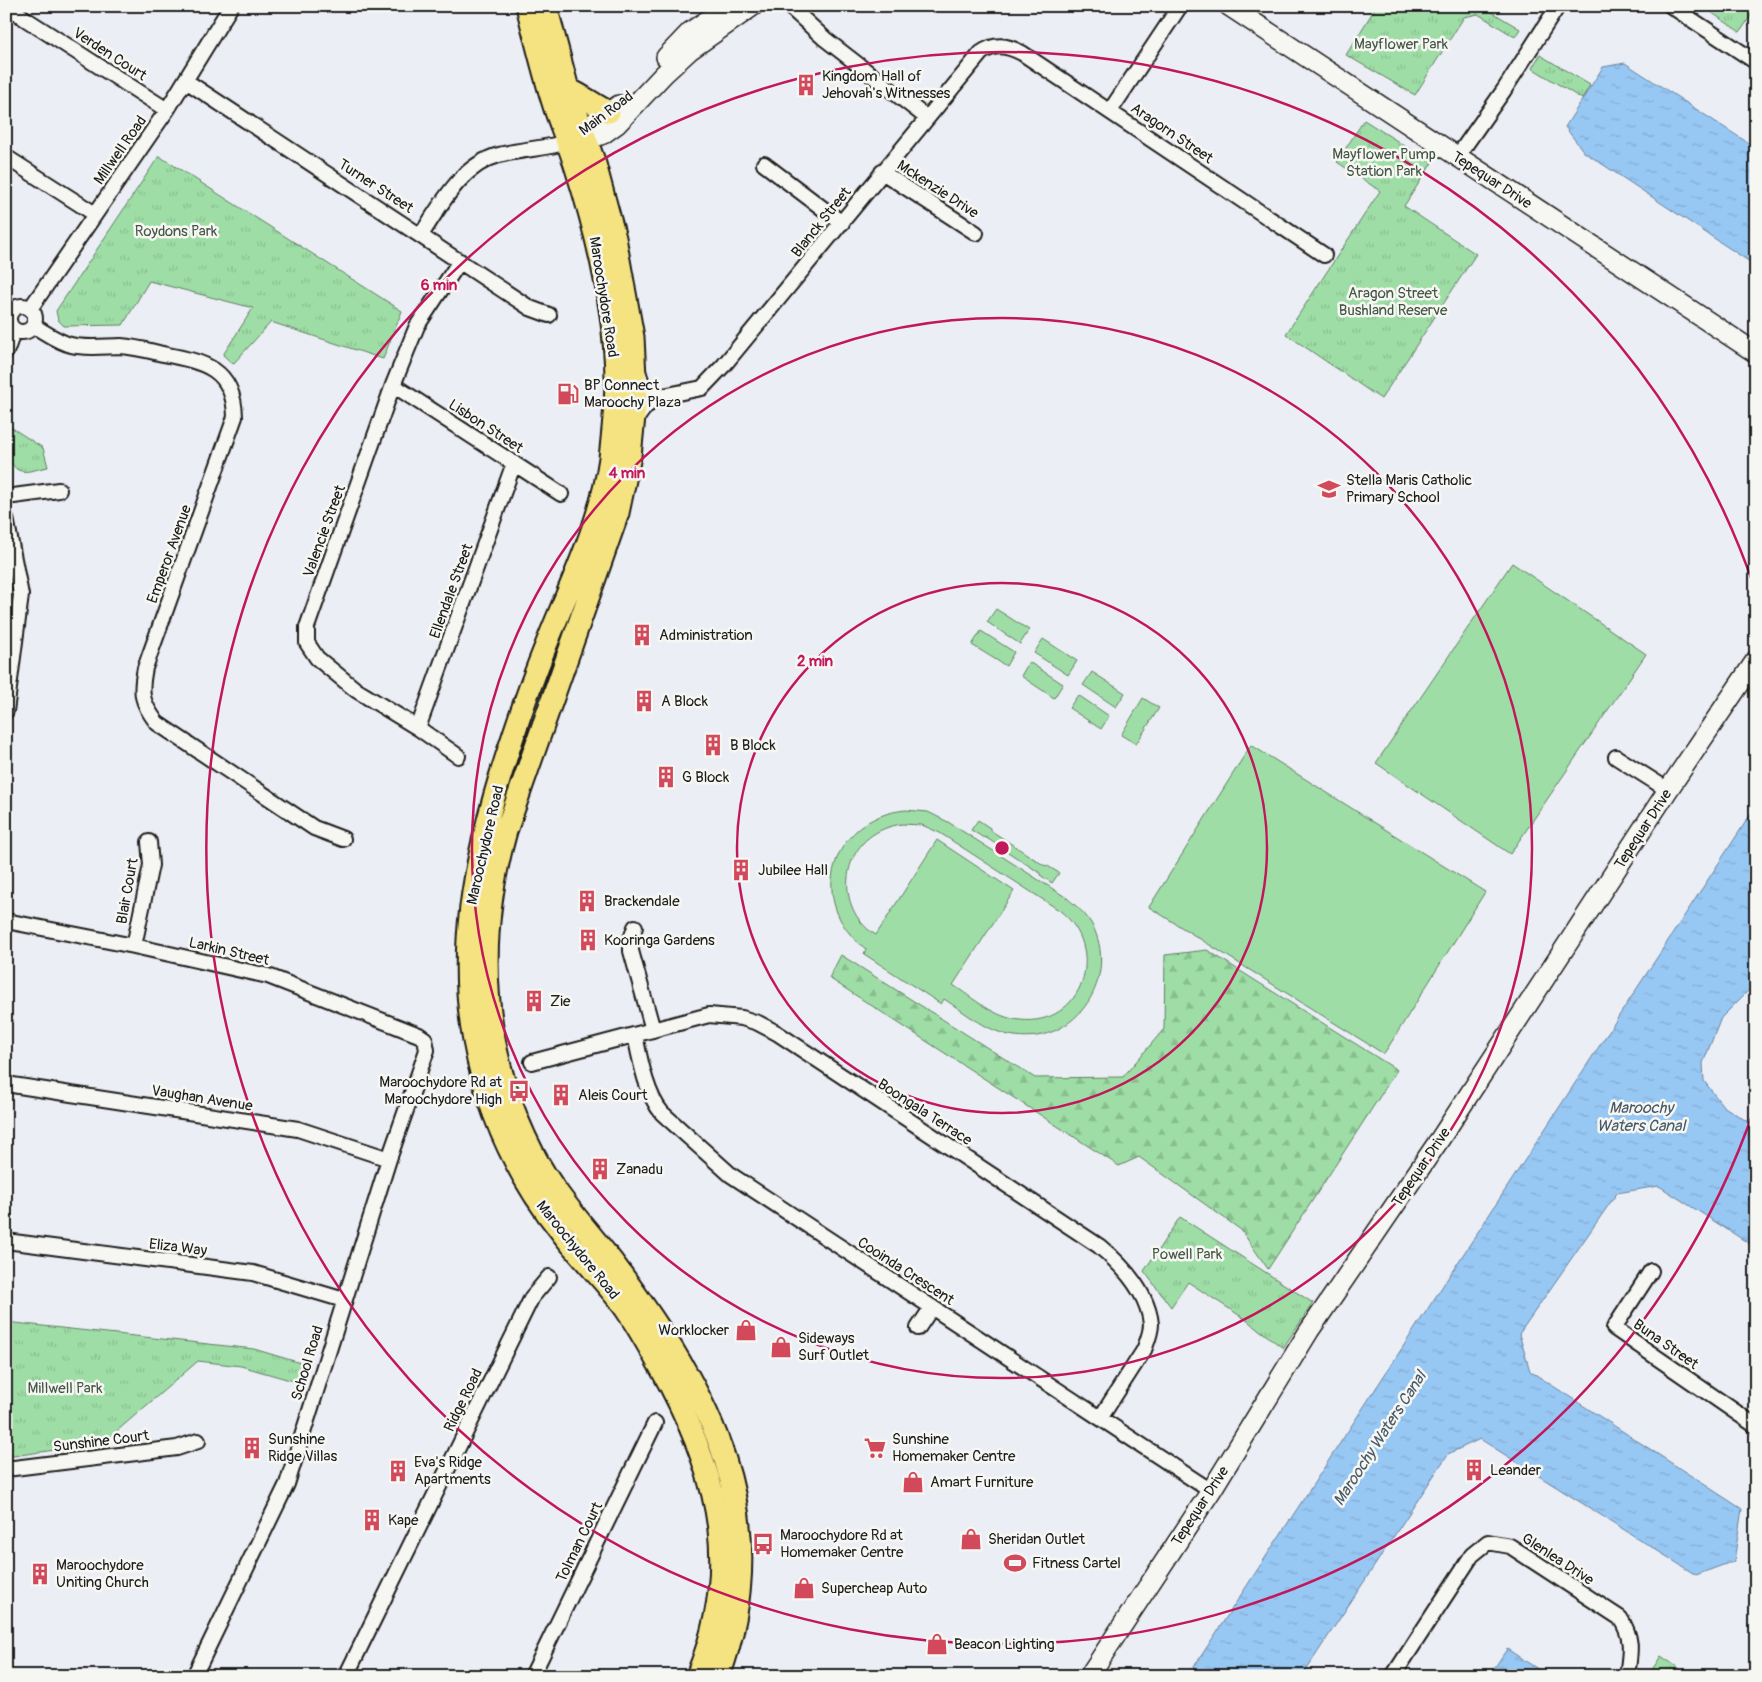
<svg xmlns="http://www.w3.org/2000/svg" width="1762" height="1682" font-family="Pangolin,sans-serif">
<defs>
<pattern id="forest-firs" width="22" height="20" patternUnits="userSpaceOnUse" patternTransform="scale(1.25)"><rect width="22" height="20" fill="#9edea6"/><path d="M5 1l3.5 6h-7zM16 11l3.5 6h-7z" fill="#88be8e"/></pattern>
<pattern id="park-tufts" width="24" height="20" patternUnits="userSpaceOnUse" patternTransform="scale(1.25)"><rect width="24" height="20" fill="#9edea6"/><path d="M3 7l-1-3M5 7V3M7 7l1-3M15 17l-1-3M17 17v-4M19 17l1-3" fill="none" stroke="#88be8e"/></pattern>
<pattern id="water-ripples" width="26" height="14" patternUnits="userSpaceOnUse" patternTransform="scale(1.25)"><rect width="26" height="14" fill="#97c7f3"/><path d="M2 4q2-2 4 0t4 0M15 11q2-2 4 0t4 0" fill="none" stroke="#82aad0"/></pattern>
</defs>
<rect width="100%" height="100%" fill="#eceef5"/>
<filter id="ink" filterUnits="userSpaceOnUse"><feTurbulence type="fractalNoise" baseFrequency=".02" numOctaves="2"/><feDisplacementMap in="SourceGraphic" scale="10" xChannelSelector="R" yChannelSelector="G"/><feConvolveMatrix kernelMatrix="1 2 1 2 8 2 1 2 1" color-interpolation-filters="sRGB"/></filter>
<g filter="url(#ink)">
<path fill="#9edea6" stroke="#5d7d61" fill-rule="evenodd" d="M 1512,563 L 1646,654 L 1510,854 L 1376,763 Z
M 996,609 L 1029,630 L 1020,644 L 987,622 Z
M 981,631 L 1014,652 L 1006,666 L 972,645 Z
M 1043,639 L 1077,661 L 1068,675 L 1034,653 Z
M 1029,662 L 1063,684 L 1054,698 L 1021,676 Z
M 1092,672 L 1125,693 L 1116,707 L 1083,685 Z
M 1078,695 L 1109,716 L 1101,729 L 1069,708 Z
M 1143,698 L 1159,708 L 1136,744 L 1121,735 Z
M 1251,745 L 1485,892 L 1384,1054 L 1149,907 Z
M 906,810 L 928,812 L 948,822 L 1067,898 C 1076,906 1085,913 1091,923 C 1121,976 1077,1045 1015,1036 C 989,1033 966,1013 944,999 L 941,1004 L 864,954 L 866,949 C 805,904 830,817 906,810 ZM 902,824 L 922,825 L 940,833 L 1059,910 C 1109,948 1083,1027 1020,1020 C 995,1018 973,998 953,985 L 1014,891 L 937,840 L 876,935 C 842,915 838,865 867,839 C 878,830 889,826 902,824 Z
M 978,820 L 990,828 L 990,830 L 1045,866 L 1046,865 L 1059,873 L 1052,883 L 1040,875 L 1040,873 L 985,837 L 984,838 L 971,830 Z"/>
<path fill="url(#forest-firs)" stroke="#5d7d61" d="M 1207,950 L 1397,1070 L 1268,1269 L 1241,1230 L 1139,1157 L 1119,1166 L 829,978 L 841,955 L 1035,1078 L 1123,1077 L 1164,1029 L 1165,955 Z"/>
<path fill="url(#park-tufts)" stroke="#5d7d61" d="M 1374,6 L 1482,6 L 1520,29 L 1515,37 L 1478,14 L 1464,17 L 1415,95 L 1346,55 L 1374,10 Z
M 1702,6 L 1756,6 L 1756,8 L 1740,32 Z
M 1540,55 L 1590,85 L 1582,99 L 1532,68 Z
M 1364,120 L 1432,163 L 1404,206 L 1476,254 L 1381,399 L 1286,334 L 1380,191 L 1337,162 Z
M 159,156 L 402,311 L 383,359 L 271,322 L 233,364 L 223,355 L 253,308 L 149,281 L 123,325 L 64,326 L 58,320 L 56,311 Z
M 6,424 L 43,448 L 48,467 C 40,468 28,473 21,471 C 6,468 6,436 6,424 Z
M 1180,1217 L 1313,1303 L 1283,1348 L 1245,1319 L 1188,1282 L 1171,1307 L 1144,1271 Z
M 6,1322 L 254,1349 L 304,1364 L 297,1382 L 241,1366 L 198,1361 L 103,1443 L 6,1457 Z
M 1661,1656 L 1680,1669 L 1676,1676 L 1648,1676 Z"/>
<path fill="url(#water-ripples)" stroke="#66839d" d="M 1625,63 L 1756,148 L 1756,266 L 1584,152 L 1565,127 L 1603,67 Z
M 1756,806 L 1756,983 L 1721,1018 L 1703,1063 L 1704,1081 L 1723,1106 L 1756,1127 L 1756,1248 L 1659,1186 L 1617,1193 L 1519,1334 L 1530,1371 L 1742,1509 L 1734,1561 L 1696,1575 L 1480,1439 L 1448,1454 L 1302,1676 L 1188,1676 Z
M 1507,1649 L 1547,1675 L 1548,1676 L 1489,1676 Z"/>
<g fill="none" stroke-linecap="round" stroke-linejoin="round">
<g stroke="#1c1c1c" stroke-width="18">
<path id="street" d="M 789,6 L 825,39 L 927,118
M 1671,6 L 1756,62
M 11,8 L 24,18 L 167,110
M 186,81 L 530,308 L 549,315
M 1110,111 L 1180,6
M 6,157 L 95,214
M 1457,157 L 1504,90 L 1558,6
M 764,164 L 842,223
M 882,172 L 976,233
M 421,235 C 441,205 461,165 499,155 C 522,149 545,149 567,142
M9 319a13 13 0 1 1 26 0a13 13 0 1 1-26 0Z
M 30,309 L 167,110 L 231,6
M 34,326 C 46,333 58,342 71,345 C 87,349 106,346 121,346 C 135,347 150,351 163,354 C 204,362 234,368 235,417 L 145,668 C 140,693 141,702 157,723 L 314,828 L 343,839
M 6,352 L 14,330
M 638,371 L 642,383 L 658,397
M 393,385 L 561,494
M 634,422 L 645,407 L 658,397 L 702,388 L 724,365 L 981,53 C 995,43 1006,45 1022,53 L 1324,255
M 6,497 L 59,490
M 6,518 L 21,595 L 6,711
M 418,728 L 514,463
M 458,756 L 418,728 L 356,690 L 317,658 L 307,643 L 307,627 L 393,385 L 417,326 L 460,261
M 1616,757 L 1668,790
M 6,921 L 134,946 L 268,976 L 419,1035 L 425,1039 L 427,1050 L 389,1159 L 287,1484 L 194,1676
M 635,927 L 631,939 L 631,951 L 653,1030
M 134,946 L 151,865 L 149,842
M 635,1035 C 640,1059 646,1094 662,1113 L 731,1175 L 1211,1491
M 532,1062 L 709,1015 L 742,1018 L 758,1023 L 777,1033 L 1099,1246 C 1122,1265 1148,1293 1151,1324 C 1151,1333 1147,1342 1144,1350 L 1101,1417
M 6,1084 L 298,1129 L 389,1159
M 6,1241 L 253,1273 L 344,1300
M 1651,1271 L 1614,1328 L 1756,1426
M 918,1328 L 932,1307
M 6,1469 L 177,1448 L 198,1441
M 346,1676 L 532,1297 L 549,1277
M 532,1676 L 655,1423
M 1393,1676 L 1472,1555 L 1488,1542 L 1510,1546 L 1620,1618 C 1634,1639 1630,1653 1627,1676"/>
</g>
<g stroke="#1c1c1c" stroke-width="22">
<path id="secondary" d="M 1229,6 L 1756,353
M 666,57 L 690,32 L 729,6
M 572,138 L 619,105
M 573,142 L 587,140 L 603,134 L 617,124 L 664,74 L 690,50 L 753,6
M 1089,1676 L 1211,1491 L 1309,1331 L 1440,1139 L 1668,790 L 1756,660"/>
</g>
<g stroke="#1c1c1c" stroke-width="25">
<path id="primary" d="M 527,6 C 536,41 544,76 555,109 C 562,129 570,148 576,168 C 597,234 615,309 616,378 C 616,404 613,431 610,458 C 601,523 571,582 547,643 C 529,687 514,732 500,777 C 474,864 457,951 474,1041 C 487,1111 517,1177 562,1233 C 582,1259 606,1282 625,1308 C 642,1333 656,1359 670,1385 C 721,1483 740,1570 697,1676
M 546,6 L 568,89 L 595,164 L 615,238 L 633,337 L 636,397 L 630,456 L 618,513 L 506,831 C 475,940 481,1052 533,1153 C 556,1198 588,1229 617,1268 C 710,1394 778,1517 719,1676
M 568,89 C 584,96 594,105 609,112"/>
</g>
<use href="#street" stroke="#f6f6f2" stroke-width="14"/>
<use href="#secondary" stroke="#f6f6f2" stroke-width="19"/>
<use href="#primary" stroke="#f5e382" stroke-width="21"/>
</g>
</g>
<g fill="none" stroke="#c2185b" stroke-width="2.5">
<circle cx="1002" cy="848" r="265"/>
<circle cx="1002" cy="848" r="530"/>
<path d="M1755 1107A796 796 0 1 1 1755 589"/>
</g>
<defs>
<g id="building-bare" transform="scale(1.725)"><path d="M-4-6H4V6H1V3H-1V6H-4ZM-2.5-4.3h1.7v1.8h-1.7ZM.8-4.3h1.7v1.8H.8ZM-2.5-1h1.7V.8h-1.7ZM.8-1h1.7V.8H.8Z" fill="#d1495b" stroke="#f6f6f2" stroke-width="2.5" paint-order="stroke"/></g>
<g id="fuel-bare" transform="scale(1.725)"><path d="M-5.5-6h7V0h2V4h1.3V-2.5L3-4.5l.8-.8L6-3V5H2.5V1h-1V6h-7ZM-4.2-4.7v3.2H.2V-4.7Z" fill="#d1495b" stroke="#f6f6f2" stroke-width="2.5" paint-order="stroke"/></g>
<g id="school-bare" transform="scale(1.725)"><path d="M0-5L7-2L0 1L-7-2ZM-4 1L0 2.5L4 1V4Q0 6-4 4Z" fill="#d1495b" stroke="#f6f6f2" stroke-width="2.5" paint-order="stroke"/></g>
<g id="bus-bare" transform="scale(1.725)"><path d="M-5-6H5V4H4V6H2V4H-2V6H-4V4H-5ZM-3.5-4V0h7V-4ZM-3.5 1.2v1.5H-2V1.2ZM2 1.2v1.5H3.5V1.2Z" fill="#d1495b" stroke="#f6f6f2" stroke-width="2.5" paint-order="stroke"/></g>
<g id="shop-bare" transform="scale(1.725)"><path d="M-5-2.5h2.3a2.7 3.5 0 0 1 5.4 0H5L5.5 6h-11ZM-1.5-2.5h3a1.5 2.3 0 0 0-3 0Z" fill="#d1495b" stroke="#f6f6f2" stroke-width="2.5" paint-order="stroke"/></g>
<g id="supermarket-bare" transform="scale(1.725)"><path d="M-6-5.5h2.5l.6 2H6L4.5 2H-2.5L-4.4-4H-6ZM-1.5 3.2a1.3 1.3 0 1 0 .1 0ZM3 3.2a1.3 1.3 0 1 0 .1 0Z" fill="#d1495b" stroke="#f6f6f2" stroke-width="2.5" paint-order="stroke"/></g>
<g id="stadium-bare" transform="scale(1.725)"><path d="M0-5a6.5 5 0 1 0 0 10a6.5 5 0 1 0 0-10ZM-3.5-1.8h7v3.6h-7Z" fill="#d1495b" stroke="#f6f6f2" stroke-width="2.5" paint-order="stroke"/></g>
</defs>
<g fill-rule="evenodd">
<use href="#building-bare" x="806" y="85"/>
<use href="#fuel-bare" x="568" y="394"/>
<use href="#school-bare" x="1329" y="489"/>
<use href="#building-bare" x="642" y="635"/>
<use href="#building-bare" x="644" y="701"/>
<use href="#building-bare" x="713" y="745"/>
<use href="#building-bare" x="666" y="777"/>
<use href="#building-bare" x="741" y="870"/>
<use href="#building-bare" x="587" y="901"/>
<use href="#building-bare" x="588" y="940"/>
<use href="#building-bare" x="534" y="1001"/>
<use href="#bus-bare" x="519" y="1091"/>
<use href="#building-bare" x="561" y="1095"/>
<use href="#building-bare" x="600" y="1169"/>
<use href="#shop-bare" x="746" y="1330"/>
<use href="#shop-bare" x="781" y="1347"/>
<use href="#building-bare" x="252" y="1448"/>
<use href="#supermarket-bare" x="875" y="1448"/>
<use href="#building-bare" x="1474" y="1470"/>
<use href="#building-bare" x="398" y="1471"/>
<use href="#shop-bare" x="913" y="1482"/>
<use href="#building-bare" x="372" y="1520"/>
<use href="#shop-bare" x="971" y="1539"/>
<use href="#bus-bare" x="763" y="1544"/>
<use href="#stadium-bare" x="1015" y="1563"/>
<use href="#building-bare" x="40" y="1574"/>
<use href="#shop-bare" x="804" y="1588"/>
<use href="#shop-bare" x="937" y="1644"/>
</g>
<g text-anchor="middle" stroke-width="5" stroke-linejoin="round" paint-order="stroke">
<g font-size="15" fill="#435645" stroke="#f6f6f2">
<text x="1401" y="49">Mayflower Park</text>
<text x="1384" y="159">Mayflower Pump<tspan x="1384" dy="17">Station Park</tspan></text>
<text x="176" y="236">Roydons Park</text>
<text x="1393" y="298">Aragon Street<tspan x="1393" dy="17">Bushland Reserve</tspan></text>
<text x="1187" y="1259">Powell Park</text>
<text x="65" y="1393">Millwell Park</text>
</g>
<g font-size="15" fill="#1c1c1c" stroke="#f6f6f2">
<text transform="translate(110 54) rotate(33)" y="5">Verden Court</text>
<text transform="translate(606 113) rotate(-37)" y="5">Main Road</text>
<text transform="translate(1172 133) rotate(34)" y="5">Aragorn Street</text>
<text transform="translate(120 150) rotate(-55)" y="5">Millwell Road</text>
<text transform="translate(1492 180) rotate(33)" y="5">Tepequar Drive</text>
<text transform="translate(376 186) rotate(33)" y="5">Turner Street</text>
<text transform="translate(938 189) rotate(33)" y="5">Mckenzie Drive</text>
<text transform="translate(821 222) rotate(-51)" y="5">Blanck Street</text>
<text transform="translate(604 297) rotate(81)" y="5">Maroochydore Road</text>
<text transform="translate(486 426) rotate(33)" y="5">Lisbon Street</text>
<text transform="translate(324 531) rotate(-70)" y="5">Valencie Street</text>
<text transform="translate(169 554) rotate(-70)" y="5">Emperor Avenue</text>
<text transform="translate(451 591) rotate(-70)" y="5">Ellendale Street</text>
<text transform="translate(1643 829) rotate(-57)" y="5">Tepequar Drive</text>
<text transform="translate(485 845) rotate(-77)" y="5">Maroochydore Road</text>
<text transform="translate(127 891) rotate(-80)" y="5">Blair Court</text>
<text transform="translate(229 951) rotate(13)" y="5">Larkin Street</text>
<text transform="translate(202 1098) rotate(9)" y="5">Vaughan Avenue</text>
<text transform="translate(925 1112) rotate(33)" y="5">Boongala Terrace</text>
<text transform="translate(1421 1167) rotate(-56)" y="5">Tepequar Drive</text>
<text transform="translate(178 1247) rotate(7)" y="5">Eliza Way</text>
<text transform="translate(578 1250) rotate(51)" y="5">Maroochydore Road</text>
<text transform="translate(906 1271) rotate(33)" y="5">Cooinda Crescent</text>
<text transform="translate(1666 1344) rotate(35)" y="5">Buna Street</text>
<text transform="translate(307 1363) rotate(-73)" y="5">School Road</text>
<text transform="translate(463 1400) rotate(-64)" y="5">Ridge Road</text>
<text transform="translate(101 1441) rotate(-7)" y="5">Sunshine Court</text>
<text transform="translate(1200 1506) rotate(-57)" y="5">Tepequar Drive</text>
<text transform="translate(579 1542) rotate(-64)" y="5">Tolman Court</text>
<text transform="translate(1558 1559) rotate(33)" y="5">Glenlea Drive</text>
</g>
<g font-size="15" fill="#1c1c1c" stroke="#f6f6f2" text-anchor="start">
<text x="822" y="81">Kingdom Hall of<tspan x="822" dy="17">Jehovah's Witnesses</tspan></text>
<text x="584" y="390">BP Connect<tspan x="584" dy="17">Maroochy Plaza</tspan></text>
<text x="1346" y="485">Stella Maris Catholic<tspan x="1346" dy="17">Primary School</tspan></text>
<text x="659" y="640">Administration</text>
<text x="661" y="706">A Block</text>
<text x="730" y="750">B Block</text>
<text x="682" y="782">G Block</text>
<text x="758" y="875">Jubilee Hall</text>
<text x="604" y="906">Brackendale</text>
<text x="604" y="945">Kooringa Gardens</text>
<text x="550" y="1006">Zie</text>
<text x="502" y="1087" text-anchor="end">Maroochydore Rd at<tspan x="502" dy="17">Maroochydore High</tspan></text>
<text x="578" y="1100">Aleis Court</text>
<text x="616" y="1174">Zanadu</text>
<text x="729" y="1335" text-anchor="end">Worklocker</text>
<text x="798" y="1343">Sideways<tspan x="798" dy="17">Surf Outlet</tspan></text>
<text x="268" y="1444">Sunshine<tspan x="268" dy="17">Ridge Villas</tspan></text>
<text x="892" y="1444">Sunshine<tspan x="892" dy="17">Homemaker Centre</tspan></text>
<text x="414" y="1467">Eva's Ridge<tspan x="414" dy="17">Apartments</tspan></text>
<text x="1490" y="1475">Leander</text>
<text x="930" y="1487">Amart Furniture</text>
<text x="388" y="1525">Kape</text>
<text x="780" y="1540">Maroochydore Rd at<tspan x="780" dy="17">Homemaker Centre</tspan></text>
<text x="988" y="1544">Sheridan Outlet</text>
<text x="1032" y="1568">Fitness Cartel</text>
<text x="56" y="1570">Maroochydore<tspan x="56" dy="17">Uniting Church</tspan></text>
<text x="821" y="1593">Supercheap Auto</text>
<text x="954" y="1649">Beacon Lighting</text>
</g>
<g font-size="16" font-style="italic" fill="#475867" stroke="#f6f6f2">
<text x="1641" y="1113">Maroochy<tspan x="1641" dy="18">Waters Canal</tspan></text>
<text transform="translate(1379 1438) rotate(-57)" y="6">Maroochy Waters Canal</text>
</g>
</g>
<circle cx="1002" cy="848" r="8" fill="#c2185b" stroke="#f6f6f2" stroke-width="2.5"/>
<g font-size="15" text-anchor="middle" font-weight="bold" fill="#c2185b" stroke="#f6f6f2" stroke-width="5" stroke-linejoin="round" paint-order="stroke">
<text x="439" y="290">6 min</text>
<text x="627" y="478">4 min</text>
<text x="815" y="666">2 min</text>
</g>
<rect width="1762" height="1682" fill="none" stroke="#f6f6f2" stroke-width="25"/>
<rect x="12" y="12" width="1737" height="1657" fill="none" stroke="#1c1c1c" stroke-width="2" filter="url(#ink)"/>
</svg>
